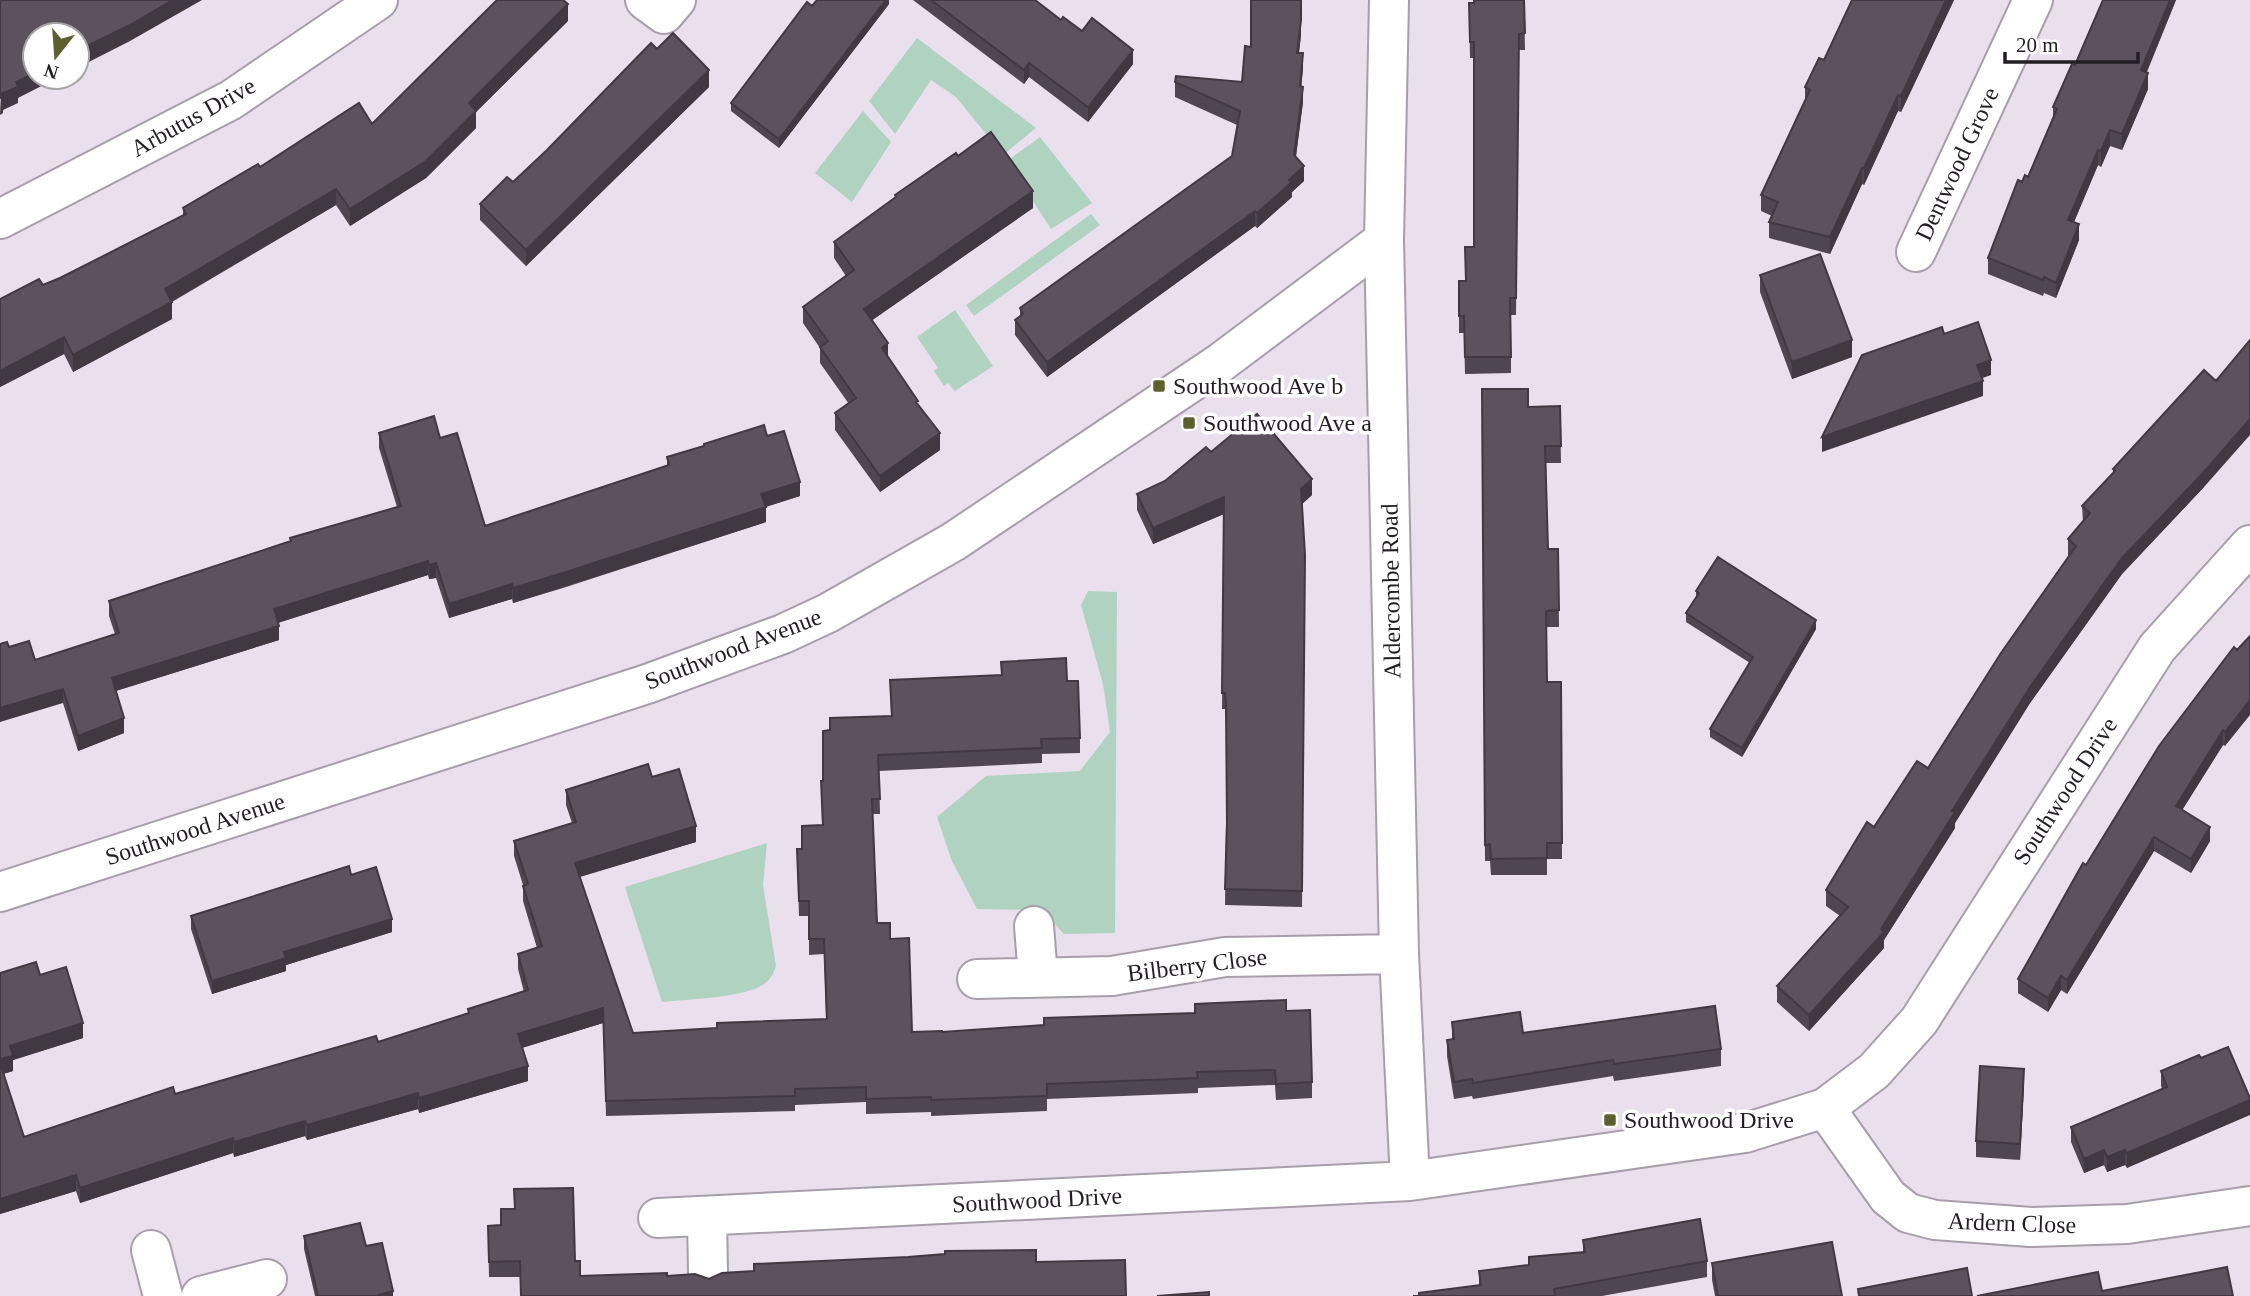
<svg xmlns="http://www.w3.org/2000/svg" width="2250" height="1296" font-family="'Times New Roman',serif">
<rect width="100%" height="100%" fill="#e9dfed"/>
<path fill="#afd3c0" d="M 917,38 L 1036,128 L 1003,155 L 956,97 L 931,80 L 895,134 L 869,101 Z
M 863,111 L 891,142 L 852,202 L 815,173 Z
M 1040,137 L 1092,203 L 1051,229 L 1007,161 Z
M 1091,214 L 1100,225 L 974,316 L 966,305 Z
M 955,310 L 993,366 L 955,391 L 948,383 L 944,386 L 934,371 L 938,368 L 917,337 Z
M 1088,591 L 1117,592 L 1115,933 L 1064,934 L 1042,910 L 977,909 L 951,859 L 937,817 L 986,776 L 1080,771 L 1110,732 L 1103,684 L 1081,605 Z
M 767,843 L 763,885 L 776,966 C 773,974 771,979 764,984 C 745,998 688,999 662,1002 L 625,887 Z"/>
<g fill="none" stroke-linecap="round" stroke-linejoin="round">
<g stroke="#a89eab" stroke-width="42">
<path id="minor" d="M 645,0 L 664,14 L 676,0
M 1389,0 L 1384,240 L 1399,954 L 1410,1181
M 0,219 L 231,100 L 378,0
M 1916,252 L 2033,0
M 0,892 L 647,684 L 783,634 L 828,613 L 953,542 L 1220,363 L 1384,240
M 1034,926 L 1038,977
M 977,979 L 1112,976 L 1225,957 L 1399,954
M 1825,1108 L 1888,1197 L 1908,1213 L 1935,1220 L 2031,1227 L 2127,1224 L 2250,1206
M 707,1216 L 708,1273
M 658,1218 L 1410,1181 L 1745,1133 L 1825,1108 L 1874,1071 L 1919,1021 L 2157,648 L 2250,545
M 151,1250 L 163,1296
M 201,1296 L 267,1279"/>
</g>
<use href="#minor" stroke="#fff" stroke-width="38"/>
</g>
<path fill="#4e4751" d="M 889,0 L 889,4 L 779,148 L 731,111 L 731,103 L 812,6 Z
M 913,0 L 1035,0 L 1061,20 L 1082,31 L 1133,64 L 1088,122 L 1029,77 L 1024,84 Z
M 1473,0 L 1524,0 L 1525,50 L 1519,50 L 1516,315 L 1511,315 L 1511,373 L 1465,374 L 1464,333 L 1459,333 L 1459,281 L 1465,281 L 1474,247 L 1474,58 L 1470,58 L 1469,3 L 1473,3 Z
M 1852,0 L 1954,0 L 1901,112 L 1898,111 L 1864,185 L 1862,184 L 1830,254 L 1769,238 L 1769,222 L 1772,216 L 1761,211 L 1761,195 L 1805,100 L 1805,87 L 1824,60 Z
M 2176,0 L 2147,72 L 2148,89 L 2122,150 L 2110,146 L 2101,167 L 2098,165 L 2074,222 L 2079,240 L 2056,298 L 2044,293 L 2043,296 L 1988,274 L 1988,258 L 2022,182 L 2028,177 L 2053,118 L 2053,107 L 2075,65 Z
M 568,21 L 476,112 L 476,128 L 426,178 L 350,226 L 336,205 L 172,302 L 172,319 L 73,372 L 64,354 L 0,387 L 0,299 L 43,285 L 60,278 L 183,215 L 183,208 L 260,167 L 372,124 Z
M 1301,35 L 1299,53 L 1303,68 L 1301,87 L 1303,102 L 1296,157 L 1304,181 L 1292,192 L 1292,197 L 1257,228 L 1255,226 L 1047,377 L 1015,335 L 1015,320 L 1020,316 L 1020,308 L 1232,156 L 1237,125 L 1175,97 L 1175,82 L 1242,82 L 1251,47 Z
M 657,49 L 709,87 L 526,266 L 480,220 L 480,204 L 513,182 Z
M 958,156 L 1033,208 L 872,320 L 888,357 L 918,405 L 940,450 L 880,492 L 835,430 L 835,413 L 849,404 L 820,363 L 820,348 L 803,323 L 803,307 L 846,276 L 834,258 L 834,242 L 895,198 L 895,195 Z
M 1760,275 L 1852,357 L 1792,379 L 1760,292 Z
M 1482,389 L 1528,407 L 1560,406 L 1561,463 L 1546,463 L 1548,549 L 1558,549 L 1559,627 L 1546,627 L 1547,682 L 1561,682 L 1562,859 L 1547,859 L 1547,875 L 1491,875 L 1490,861 L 1485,861 Z
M 379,433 L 440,438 L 485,526 L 667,466 L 667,457 L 704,446 L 704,444 L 767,436 L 800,496 L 766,507 L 766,522 L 563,588 L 513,603 L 512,599 L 449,618 L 436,578 L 429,579 L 428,575 L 278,623 L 279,640 L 116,691 L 124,733 L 78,751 L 63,703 L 9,647 L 35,660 L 115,634 L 109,616 L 109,601 L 290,541 L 290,538 L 397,507 L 379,448 Z
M 1211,452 L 1312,495 L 1302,504 L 1305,555 L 1302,907 L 1225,905 L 1226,826 L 1226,721 L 1225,709 L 1222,709 L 1224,514 L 1153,544 L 1137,510 L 1137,494 L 1165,481 Z
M 2113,469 L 2204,487 L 2122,574 L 2030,703 L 1955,823 L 1955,828 L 1884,940 L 1884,948 L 1809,1031 L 1777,1002 L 1777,986 L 1840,916 L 1826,906 L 1826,890 L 1874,827 L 1928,768 L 2069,556 L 2068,555 L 2068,539 L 2083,522 L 2082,506 L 2113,474 Z
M 1696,591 L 1816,629 L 1742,757 L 1710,737 L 1710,729 L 1750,663 L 1686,622 L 1686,613 L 1696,598 Z
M 2234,647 L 2225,746 L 2223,745 L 2182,810 L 2210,841 L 2191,873 L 2154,851 L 2067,994 L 2061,990 L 2048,1012 L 2018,993 L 2018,979 L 2086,865 Z
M 890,680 L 1067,681 L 1080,738 L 1080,753 L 1042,754 L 1042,763 L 879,771 L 880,814 L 872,814 L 877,923 L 890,939 L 912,1032 L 942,1032 L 1286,1011 L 1312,1082 L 1312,1098 L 1276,1100 L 1275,1085 L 1198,1088 L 1198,1093 L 1047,1099 L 1047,1111 L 931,1116 L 931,1112 L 866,1114 L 866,1102 L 795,1105 L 795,1111 L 606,1116 L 603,1023 L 522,1048 L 528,1081 L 419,1113 L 418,1109 L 307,1140 L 305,1136 L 234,1157 L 233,1153 L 80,1203 L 76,1191 L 0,1214 L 0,973 L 40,975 L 83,1038 L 13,1060 L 13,1071 L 3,1074 L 24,1137 L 175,1094 L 378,1042 L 468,1014 L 468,1009 L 524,992 L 518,969 L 518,954 L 537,948 L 523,901 L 523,885 L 514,856 L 514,841 L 572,823 L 566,805 L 566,790 L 652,777 L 696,842 L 580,877 L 633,1033 L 717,1028 L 826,1019 L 824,954 L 809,955 L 809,916 L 799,916 L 797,849 L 802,849 L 822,825 L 821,781 L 823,781 L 830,730 L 891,716 Z
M 351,875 L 392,932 L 286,965 L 286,971 L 212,994 L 191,929 L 191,916 Z
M 1452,1022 L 1523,1033 L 1721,1049 L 1721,1066 L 1614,1081 L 1613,1076 L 1473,1099 L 1472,1096 L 1454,1099 L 1447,1056 L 1447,1040 L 1452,1039 Z
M 2199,1055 L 2127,1168 L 2125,1165 L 2107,1172 L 2104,1165 L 2084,1173 L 2071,1142 L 2071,1127 L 2162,1089 L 2161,1086 L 2161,1071 Z
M 2024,1085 L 2020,1160 L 1976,1157 L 1976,1141 Z
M 501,1225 L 575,1261 L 580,1276 L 667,1276 L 709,1279 L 1036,1262 L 1126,1296 L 520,1277 L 489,1277 L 488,1226 Z
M 304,1236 L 366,1246 L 393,1296 L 315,1296 L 304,1249 Z
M 1583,1240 L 1707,1261 L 1707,1277 L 1602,1296 L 1413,1296 L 1479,1285 L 1479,1271 L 1529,1265 L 1529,1257 L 1583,1252 Z
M 1712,1263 L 1842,1296 L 1715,1296 L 1712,1280 Z"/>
<path fill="#403942" d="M 173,0 L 202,0 L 130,41 L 77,68 L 77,51 Z
M 886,0 L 889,0 L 889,4 L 779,148 L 779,139 Z
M 1946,0 L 1954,0 L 1901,112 L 1901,96 Z
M 2170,0 L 2176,0 L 2141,85 L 2141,70 Z
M 568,4 L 568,21 L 476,112 L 476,128 L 426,178 L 350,226 L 350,209 L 469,103 Z
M 1301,20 L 1301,35 L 1297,68 L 1297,53 Z
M 1133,50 L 1133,64 L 1088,122 L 1088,107 Z
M 1303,53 L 1303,68 L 1300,101 L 1300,86 Z
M 1029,63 L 1029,77 L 1024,84 L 1024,70 Z
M 709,70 L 709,87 L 526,266 L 526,250 Z
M 35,73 L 35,77 L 59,77 L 18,98 L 18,103 L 3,110 L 3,113 L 0,115 L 1,94 L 16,82 Z
M 2148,73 L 2148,89 L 2122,150 L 2122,134 Z
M 1303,87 L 1303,102 L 1294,170 L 1294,155 Z
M 1898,95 L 1898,111 L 1864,185 L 1864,168 Z
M 2110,130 L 2110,146 L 2101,167 L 2101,151 Z
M 2098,150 L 2098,165 L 2068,236 L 2068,220 Z
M 1304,166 L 1304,181 L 1292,192 L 1292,197 L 1257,228 L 1257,213 L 1289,180 Z
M 1862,168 L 1862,184 L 1830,254 L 1830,237 Z
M 336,189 L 336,205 L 165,305 L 165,289 Z
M 1033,191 L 1033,208 L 864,326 L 864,309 Z
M 1255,211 L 1255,226 L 1047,377 L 1047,362 Z
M 2079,224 L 2079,240 L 2056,298 L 2056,283 Z
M 172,302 L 172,319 L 73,372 L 73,355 Z
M 64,337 L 64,354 L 0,387 L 0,371 Z
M 1852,340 L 1852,357 L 1792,379 L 1792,362 Z
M 888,343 L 888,360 L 882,348 Z
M 1991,360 L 1991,375 L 1977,380 L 1977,365 Z
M 1983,381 L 1983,396 L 1822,452 L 1822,437 Z
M 2250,419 L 2250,435 L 2204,487 L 2122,574 L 2030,703 L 1955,823 L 1955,828 L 1884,940 L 1884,948 L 1809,1031 L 1809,1015 L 1952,811 L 2030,687 L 2122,558 Z
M 940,433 L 940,450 L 880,492 L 880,476 Z
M 1312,479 L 1312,495 L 1301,505 L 1301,489 Z
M 800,482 L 800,496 L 761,508 L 761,494 Z
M 1224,497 L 1224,514 L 1153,544 L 1153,528 Z
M 766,507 L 766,522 L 513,603 L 513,588 Z
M 428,561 L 428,575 L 274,624 L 274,609 Z
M 436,563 L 436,578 L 429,579 L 429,565 Z
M 512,584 L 512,599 L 449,618 L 449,604 Z
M 1816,620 L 1816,629 L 1742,757 L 1742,748 Z
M 279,626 L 279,640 L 112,692 L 112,678 Z
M 63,689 L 63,703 L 0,722 L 0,708 Z
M 2250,700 L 2250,715 L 2225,746 L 2225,732 Z
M 124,718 L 124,733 L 78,751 L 78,736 Z
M 2223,730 L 2223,745 L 2176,820 L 2176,806 Z
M 696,826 L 696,842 L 575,878 L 575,863 Z
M 2210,827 L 2210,841 L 2191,873 L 2191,859 Z
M 2154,837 L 2154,851 L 2067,994 L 2067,980 Z
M 392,919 L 392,932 L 286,965 L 286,971 L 212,994 L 212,981 L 284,952 Z
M 2061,976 L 2061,990 L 2048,1012 L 2048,998 Z
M 603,1008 L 603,1023 L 518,1049 L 518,1034 Z
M 83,1023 L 83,1038 L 13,1060 L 13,1071 L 0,1075 L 0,1059 L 10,1046 Z
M 528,1066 L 528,1081 L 419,1113 L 419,1098 Z
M 2024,1069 L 2024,1085 L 2020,1160 L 2020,1144 Z
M 418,1093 L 418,1109 L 307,1140 L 307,1125 Z
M 2250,1100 L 2250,1115 L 2127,1168 L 2127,1153 Z
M 305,1121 L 305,1136 L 234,1157 L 234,1142 Z
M 233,1138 L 233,1153 L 80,1203 L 80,1188 Z
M 2104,1150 L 2104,1165 L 2084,1173 L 2084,1159 Z
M 2125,1150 L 2125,1165 L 2107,1172 L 2107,1157 Z
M 76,1175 L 76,1191 L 0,1214 L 0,1199 Z
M 393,1291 L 393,1296 L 378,1296 L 378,1295 Z"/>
<path fill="#5b525e" stroke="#403942" stroke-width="2" d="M 2,0 L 173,0 L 130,25 L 77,51 L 77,35 L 35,35 L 35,73 L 16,82 L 18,87 L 1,94 L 3,97 L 0,98 L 0,1 Z
M 497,0 L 563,0 L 568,4 L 469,103 L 476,111 L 426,161 L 350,209 L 336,189 L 165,289 L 172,302 L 73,355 L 64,337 L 0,371 L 0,299 L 39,279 L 43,285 L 60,278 L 186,214 L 183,208 L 258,164 L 260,167 L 359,103 L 372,124 Z
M 817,0 L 886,0 L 779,139 L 731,103 L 807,2 L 812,6 Z
M 931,0 L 1035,0 L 1061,20 L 1063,17 L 1082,31 L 1092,18 L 1133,50 L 1088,107 L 1029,63 L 1024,70 Z
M 1251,0 L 1301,0 L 1301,20 L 1297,53 L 1303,53 L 1300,86 L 1303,87 L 1294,155 L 1304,166 L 1289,180 L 1292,182 L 1257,213 L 1255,211 L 1047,362 L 1015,320 L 1023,314 L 1020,308 L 1232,156 L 1240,111 L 1175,82 L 1176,76 L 1242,82 L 1245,46 L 1251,47 Z
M 1474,0 L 1524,0 L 1525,33 L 1519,34 L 1516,298 L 1510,298 L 1511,357 L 1465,357 L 1464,316 L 1459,316 L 1459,281 L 1466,281 L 1465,247 L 1474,247 L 1474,42 L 1470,42 L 1469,3 L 1474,3 Z
M 1852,0 L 1946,0 L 1901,96 L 1898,95 L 1864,168 L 1862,168 L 1830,237 L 1769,222 L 1778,202 L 1761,195 L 1810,90 L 1805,87 L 1819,58 L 1824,60 Z
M 2103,0 L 2170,0 L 2141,70 L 2148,73 L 2122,134 L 2110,130 L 2101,151 L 2098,150 L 2068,220 L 2079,224 L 2056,283 L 2044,277 L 2043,280 L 1988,258 L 2018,180 L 2022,182 L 2025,175 L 2028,177 L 2057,109 L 2053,107 L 2072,64 L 2075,65 Z
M 673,33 L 709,70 L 526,250 L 480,204 L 507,177 L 513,182 L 547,150 L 651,43 L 657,49 Z
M 991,132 L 1033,191 L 864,309 L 888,343 L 882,348 L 918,401 L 916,402 L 940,433 L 880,476 L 835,413 L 856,398 L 820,347 L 828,341 L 803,307 L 854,270 L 834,242 L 896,197 L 895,195 L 956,153 L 958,156 Z
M 1820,254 L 1852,340 L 1792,362 L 1760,275 Z
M 1978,322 L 1991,360 L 1977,365 L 1983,381 L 1822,437 L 1862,355 L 1942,327 L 1944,334 Z
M 2250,340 L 2250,419 L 2204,472 L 2122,558 L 2030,687 L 1952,811 L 1955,812 L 1881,929 L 1884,932 L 1809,1015 L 1777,986 L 1848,907 L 1826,890 L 1867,822 L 1874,827 L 1917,761 L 1928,768 L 2001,653 L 2076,546 L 2068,539 L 2090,513 L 2082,506 L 2115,471 L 2113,469 L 2204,370 L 2216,381 Z
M 1482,389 L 1528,389 L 1528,407 L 1560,406 L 1561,446 L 1545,446 L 1548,549 L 1558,549 L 1559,610 L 1546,611 L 1547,682 L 1561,682 L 1562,843 L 1547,843 L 1547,858 L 1491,859 L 1490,844 L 1485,845 Z
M 1257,414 L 1312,479 L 1301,489 L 1305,555 L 1302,891 L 1225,889 L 1227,823 L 1226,705 L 1225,693 L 1222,693 L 1224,497 L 1153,528 L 1137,494 L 1165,481 L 1206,447 L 1211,452 Z
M 434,416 L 440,438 L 457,433 L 485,526 L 669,465 L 667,457 L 704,446 L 704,444 L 764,425 L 767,436 L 784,431 L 800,482 L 761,494 L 766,507 L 563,573 L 513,588 L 512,584 L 449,604 L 436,563 L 429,565 L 428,561 L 274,609 L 279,626 L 112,678 L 124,718 L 78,736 L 63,689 L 0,708 L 0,644 L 7,642 L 9,647 L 29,641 L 35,660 L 119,633 L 109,601 L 291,541 L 290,538 L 401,506 L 379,433 Z
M 1718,557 L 1816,620 L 1742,748 L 1710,729 L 1753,657 L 1686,613 L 1699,593 L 1696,591 Z
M 2250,636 L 2250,700 L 2225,732 L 2223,730 L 2176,806 L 2210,827 L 2191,859 L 2154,837 L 2067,980 L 2061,976 L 2048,998 L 2018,979 L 2083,863 L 2086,865 L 2159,746 L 2234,647 L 2237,650 Z
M 1066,658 L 1067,681 L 1078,681 L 1080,738 L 1041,739 L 1042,748 L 878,755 L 880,799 L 872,799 L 877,923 L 890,923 L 890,939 L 909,938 L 912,1032 L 942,1031 L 942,1032 L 1044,1025 L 1044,1018 L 1195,1013 L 1195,1004 L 1286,1000 L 1286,1011 L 1310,1010 L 1312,1082 L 1276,1084 L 1275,1070 L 1235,1071 L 1197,1072 L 1198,1078 L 1047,1084 L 1047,1096 L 931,1100 L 931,1097 L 866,1099 L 866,1087 L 795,1089 L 795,1096 L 606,1101 L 603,1008 L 518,1034 L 528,1066 L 419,1098 L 418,1093 L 307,1125 L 305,1121 L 234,1142 L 233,1138 L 80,1188 L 76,1175 L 0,1199 L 0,1063 L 24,1137 L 173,1087 L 175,1094 L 376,1036 L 378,1042 L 469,1013 L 468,1009 L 528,990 L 518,954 L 542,946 L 523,886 L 528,884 L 514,841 L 576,822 L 566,790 L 648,764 L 652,777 L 679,769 L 696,826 L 575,863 L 633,1033 L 717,1028 L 717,1023 L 827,1019 L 824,939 L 809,939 L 809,901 L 799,901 L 797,849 L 802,849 L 802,826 L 823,825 L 821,781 L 823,781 L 823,731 L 830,730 L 830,718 L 892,716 L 890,680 L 1002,675 L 1001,662 Z
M 349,866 L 351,875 L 376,867 L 392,919 L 284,952 L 286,958 L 212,981 L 191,916 Z
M 36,962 L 40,975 L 66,967 L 83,1023 L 10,1046 L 13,1056 L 0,1059 L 0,973 Z
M 1715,1006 L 1721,1049 L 1614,1064 L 1613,1060 L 1473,1083 L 1472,1079 L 1454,1082 L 1447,1040 L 1454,1039 L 1452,1022 L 1520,1012 L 1523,1033 Z
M 2228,1047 L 2250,1098 L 2250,1100 L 2127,1153 L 2125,1150 L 2107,1157 L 2104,1150 L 2084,1159 L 2071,1127 L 2167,1087 L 2161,1071 L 2199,1055 L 2201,1058 Z
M 1980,1066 L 2024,1069 L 2020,1144 L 1976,1141 Z
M 573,1188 L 575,1261 L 580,1261 L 580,1276 L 667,1273 L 667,1276 L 695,1274 L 709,1279 L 722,1273 L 754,1271 L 754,1264 L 908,1257 L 945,1254 L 945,1251 L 1036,1250 L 1036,1262 L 1125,1260 L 1126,1296 L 521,1296 L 520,1261 L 489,1262 L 488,1226 L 501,1225 L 501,1209 L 515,1209 L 514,1189 Z
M 1700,1219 L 1707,1261 L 1554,1289 L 1555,1296 L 1413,1296 L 1419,1296 L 1419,1293 L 1481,1285 L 1479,1271 L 1529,1265 L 1529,1257 L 1585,1252 L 1583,1240 Z
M 360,1223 L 366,1246 L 382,1243 L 393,1291 L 378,1295 L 378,1296 L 318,1296 L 304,1236 Z
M 1832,1242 L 1842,1296 L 1718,1296 L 1712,1263 Z
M 2227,1267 L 2233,1296 L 1977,1296 L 2098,1272 L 2102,1291 Z
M 1967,1268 L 1972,1296 L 1859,1296 L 1858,1289 Z
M 1209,1292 L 1209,1296 L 1157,1296 Z"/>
<g fill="#5c602e" stroke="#fff" stroke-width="2.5">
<rect x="1152" y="379" width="14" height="14" rx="3.5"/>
<rect x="1182" y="416" width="14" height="14" rx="3.5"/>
<rect x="1603" y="1113" width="14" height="14" rx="3.5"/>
</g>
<g text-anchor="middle" stroke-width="7" stroke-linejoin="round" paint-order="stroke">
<g font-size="24" fill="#221e23" stroke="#fff">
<text transform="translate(193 117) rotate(-29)" y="8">Arbutus Drive</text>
<text transform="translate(1957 164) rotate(-65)" y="8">Dentwood Grove</text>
<text transform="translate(1391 591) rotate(-91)" y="8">Aldercombe Road</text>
<text transform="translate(733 649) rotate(-21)" y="8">Southwood Avenue</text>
<text transform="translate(2065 791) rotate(-57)" y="8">Southwood Drive</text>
<text transform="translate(195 829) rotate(-18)" y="8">Southwood Avenue</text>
<text transform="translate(1197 965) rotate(-7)" y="8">Bilberry Close</text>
<text transform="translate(1037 1200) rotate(-3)" y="8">Southwood Drive</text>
<text transform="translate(2012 1223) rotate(2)" y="8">Ardern Close</text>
</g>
<g font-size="24" fill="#221e23" stroke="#fff" text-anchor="start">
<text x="1173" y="394">Southwood Ave b</text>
<text x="1203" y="431">Southwood Ave a</text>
<text x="1624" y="1128">Southwood Drive</text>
</g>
</g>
<g transform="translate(56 56) rotate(197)"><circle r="33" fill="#ffffff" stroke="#a7a5a7" stroke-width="2"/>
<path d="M0-5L12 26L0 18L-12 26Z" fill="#5c602e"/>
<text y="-10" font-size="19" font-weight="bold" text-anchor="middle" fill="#221e23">N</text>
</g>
<path d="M2005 52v10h133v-10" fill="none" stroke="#221e23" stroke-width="3.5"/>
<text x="2016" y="52" font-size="21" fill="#221e23" stroke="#ffffff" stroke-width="5" paint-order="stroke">20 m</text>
</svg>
